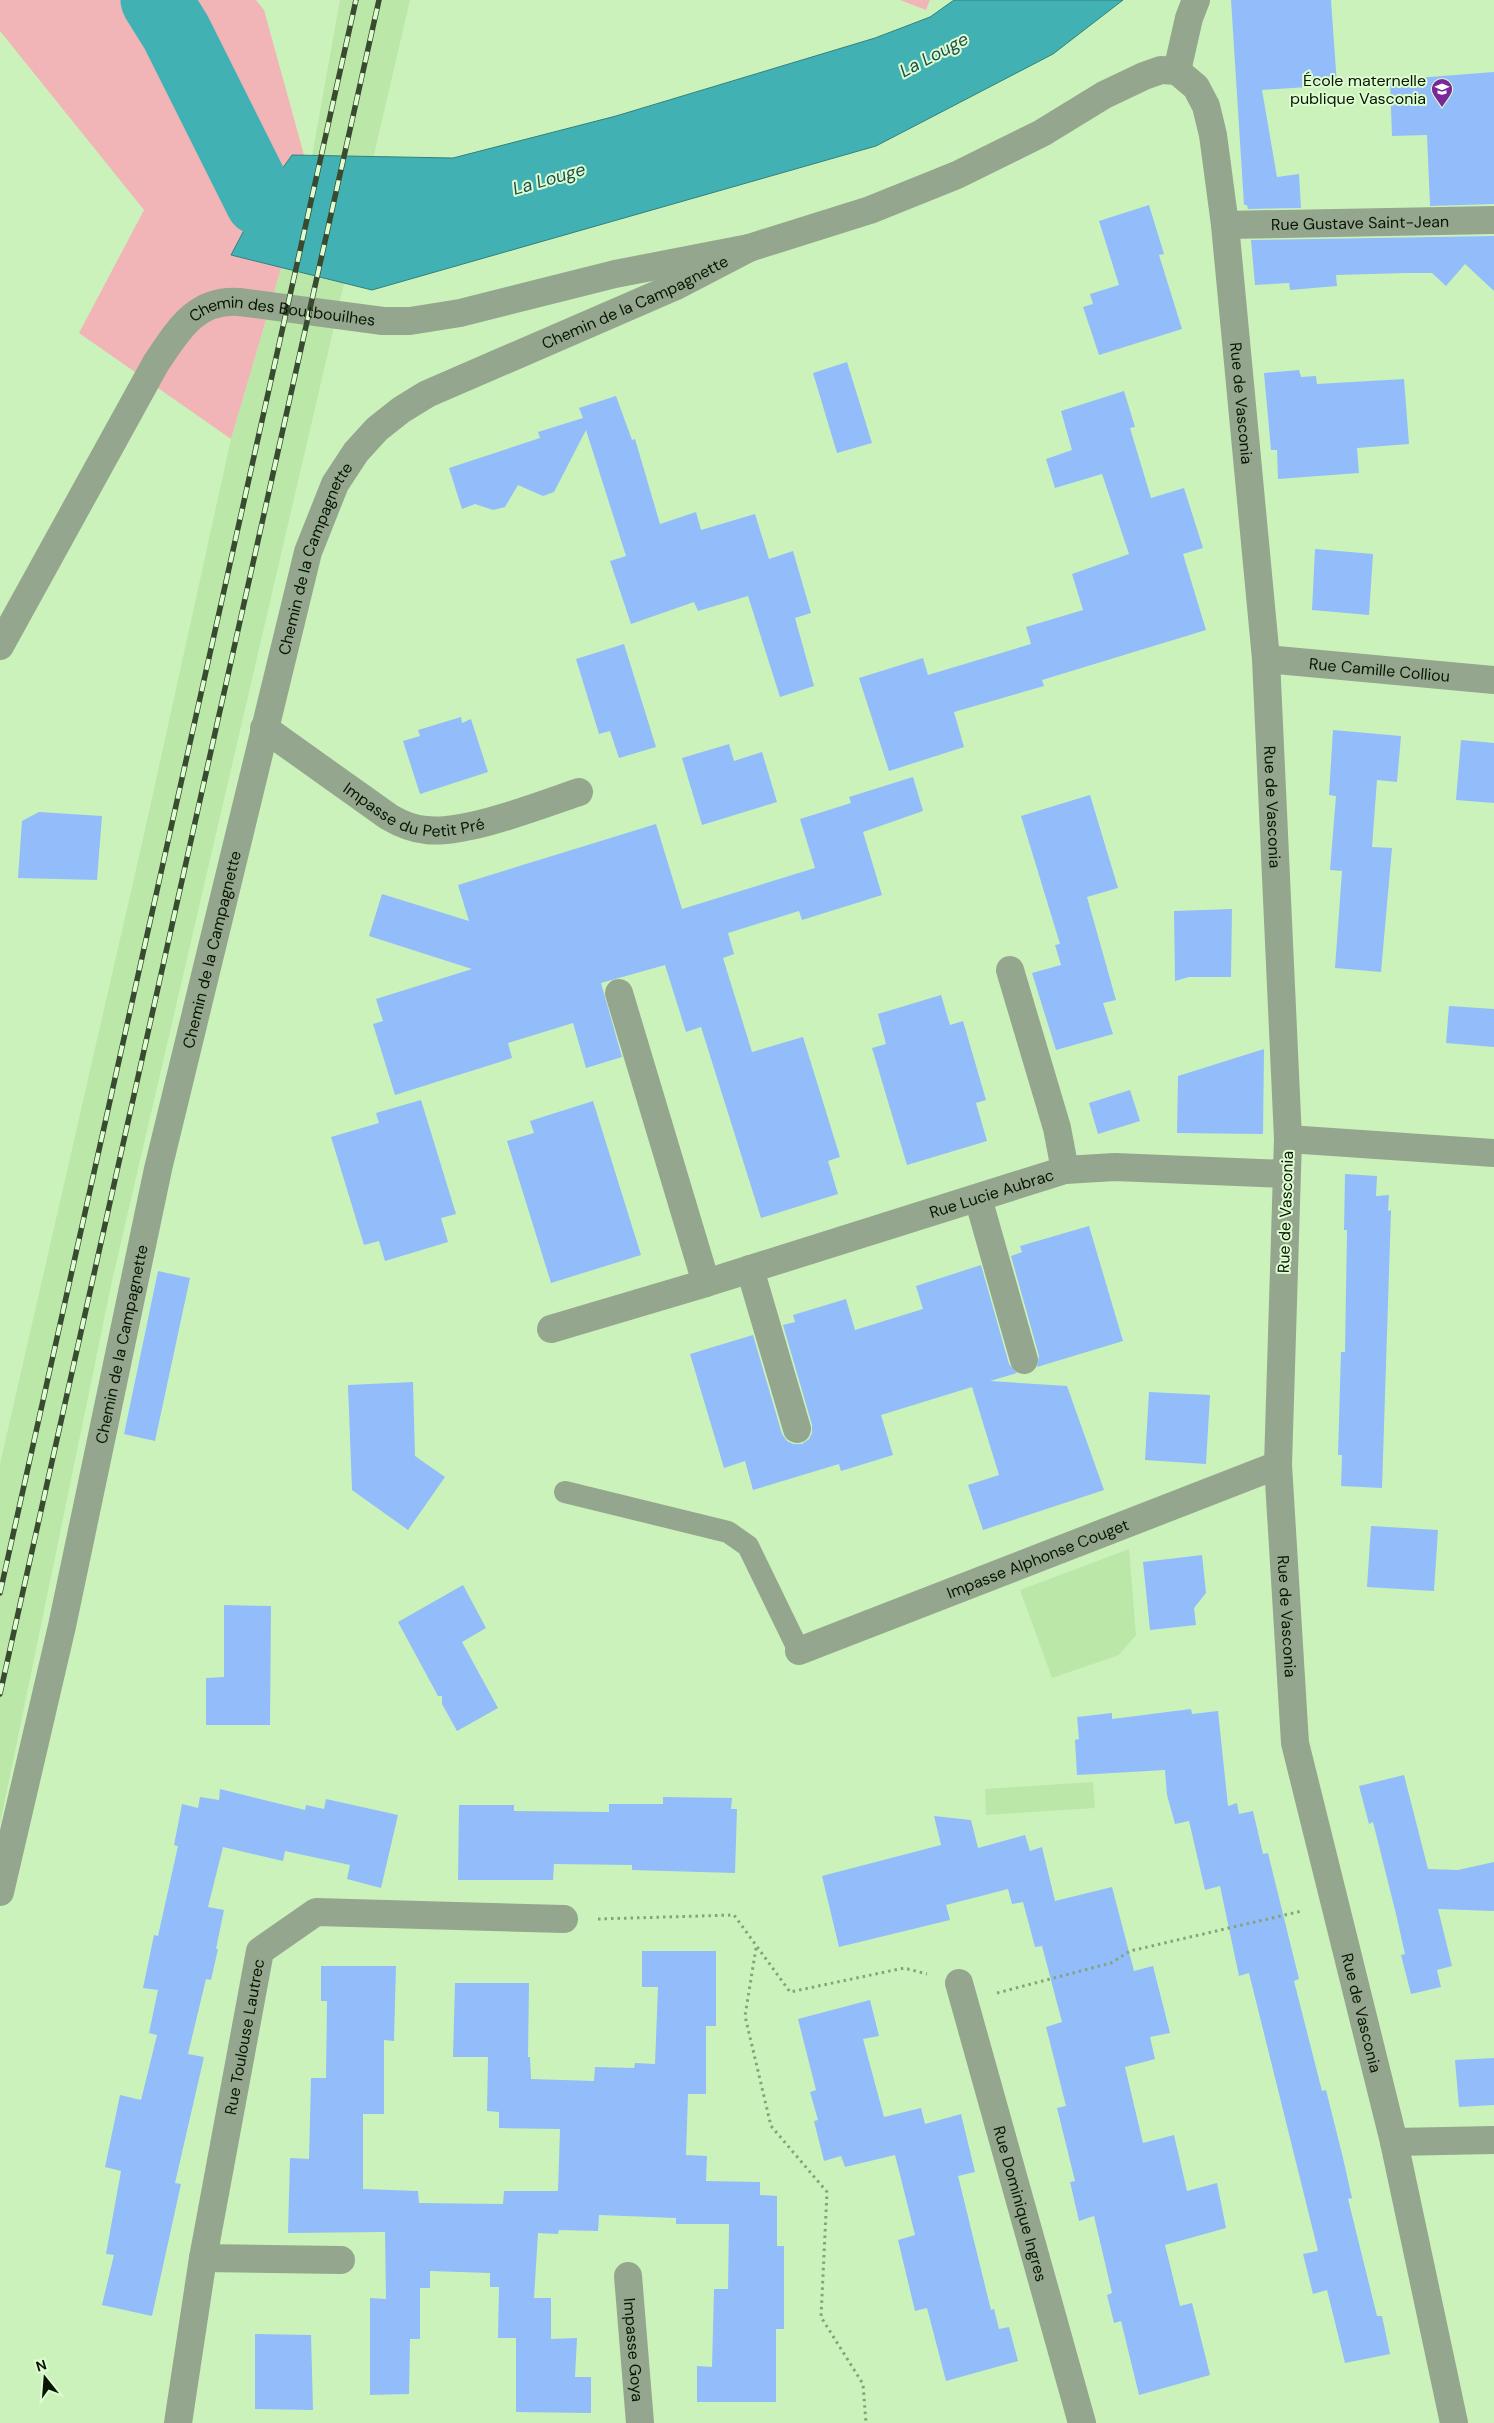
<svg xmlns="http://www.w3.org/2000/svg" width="1494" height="2423" font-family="'DM Sans',sans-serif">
<rect width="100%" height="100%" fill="#cbf2bb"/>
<path fill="#bbe7a9" d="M 340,0 L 410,0 L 112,1281 L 0,1824 L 0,1464 L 145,830 L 231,439 L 309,173 Z
M 1129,1549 L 1136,1635 L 1119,1655 L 1052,1678 L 1020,1590 Z
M 1093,1782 L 1095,1808 L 986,1815 L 985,1789 Z"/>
<path fill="#f2b5b7" d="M 0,0 L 256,0 L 264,10 L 309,173 L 231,439 L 79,333 L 144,210 L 0,31 Z
M 900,0 L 930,0 L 926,10 Z"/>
<path fill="#42b1b3" stroke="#31827e" d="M 954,0 L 1123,0 L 1053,54 L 876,146 L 372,290 L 231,255 L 260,200 L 292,155 L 453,158 L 616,116 L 875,38 L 930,17 Z"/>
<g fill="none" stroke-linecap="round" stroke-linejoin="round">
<path stroke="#42b1b3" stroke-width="71" d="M 156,0 L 176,32 L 260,200 L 357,221"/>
</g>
<path fill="#92bdfa" d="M 1231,0 L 1331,0 L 1337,85 L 1262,90 L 1277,177 L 1299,174 L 1301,208 L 1248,209 L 1247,205 L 1244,205 Z
M 1494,72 L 1494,204 L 1430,206 L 1427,135 L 1392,136 L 1390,80 Z
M 1149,205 L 1164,254 L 1159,255 L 1182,329 L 1099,355 L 1083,307 L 1093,304 L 1090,294 L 1119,285 L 1099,221 Z
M 1494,236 L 1494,291 L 1465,264 L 1446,286 L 1432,273 L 1405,273 L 1336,275 L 1337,286 L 1290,290 L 1289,283 L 1255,285 L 1251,240 Z
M 847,362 L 872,443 L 837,453 L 813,373 Z
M 1299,370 L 1301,377 L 1316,376 L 1317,384 L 1404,379 L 1409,444 L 1357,448 L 1359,473 L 1278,479 L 1277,450 L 1271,450 L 1264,373 Z
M 1124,391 L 1135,427 L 1130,428 L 1151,498 L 1184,488 L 1203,548 L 1183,554 L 1206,630 L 1042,680 L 1044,686 L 954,712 L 964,747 L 889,771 L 859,678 L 923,658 L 928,675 L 1031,644 L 1026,627 L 1083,610 L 1072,574 L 1129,554 L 1102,474 L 1055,488 L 1046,459 L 1072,450 L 1061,411 Z
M 616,396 L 632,440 L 635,439 L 660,524 L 696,512 L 701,530 L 755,514 L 769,559 L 793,551 L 811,613 L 795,618 L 814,686 L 780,697 L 748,596 L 698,611 L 694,602 L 631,624 L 610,561 L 626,556 L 586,430 L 554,492 L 543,496 L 518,485 L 505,507 L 493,510 L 475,504 L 462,509 L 449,468 L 540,438 L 538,432 L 583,418 L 579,408 Z
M 1315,549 L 1373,554 L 1369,615 L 1312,610 Z
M 624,644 L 656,747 L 619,758 L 610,731 L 599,734 L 576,659 Z
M 461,717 L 462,723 L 471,719 L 488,772 L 420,794 L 403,741 L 420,736 L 418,730 Z
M 1333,730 L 1401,736 L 1397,782 L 1377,780 L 1372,847 L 1392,848 L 1381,972 L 1335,968 L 1342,871 L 1330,870 L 1336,796 L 1329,795 Z
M 1461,740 L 1494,743 L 1494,803 L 1456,800 Z
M 729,744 L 734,761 L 762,752 L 777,802 L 702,825 L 682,758 Z
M 913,777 L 923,811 L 863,832 L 882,895 L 802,920 L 799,911 L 728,933 L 734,954 L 723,958 L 752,1052 L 803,1037 L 840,1157 L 828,1161 L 838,1194 L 761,1218 L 701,1027 L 686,1032 L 665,965 L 601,983 L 622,1057 L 586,1068 L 573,1023 L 508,1043 L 512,1058 L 395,1095 L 373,1024 L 383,1021 L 376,999 L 472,969 L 369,936 L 382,894 L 469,921 L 458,885 L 656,824 L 682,909 L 815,868 L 800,819 L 851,803 L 849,797 Z
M 1090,795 L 1118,888 L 1087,897 L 1116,1000 L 1103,1003 L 1113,1034 L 1056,1050 L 1032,973 L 1061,965 L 1055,945 L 1060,944 L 1021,816 Z
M 39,812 L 102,816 L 97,880 L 18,878 L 22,821 Z
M 1232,909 L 1231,977 L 1189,977 L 1175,981 L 1174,911 Z
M 941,995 L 950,1025 L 963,1021 L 986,1100 L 976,1103 L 987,1141 L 907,1165 L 872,1048 L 886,1044 L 878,1014 Z
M 1449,1006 L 1494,1009 L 1494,1047 L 1446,1043 Z
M 1264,1049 L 1263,1134 L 1177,1133 L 1178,1076 Z
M 1130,1090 L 1140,1121 L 1098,1134 L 1089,1103 Z
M 421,1100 L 456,1214 L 441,1218 L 448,1242 L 385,1261 L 379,1241 L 364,1245 L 331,1137 L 379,1123 L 376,1113 Z
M 593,1101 L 641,1255 L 551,1283 L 507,1141 L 534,1133 L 530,1121 Z
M 1345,1174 L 1377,1176 L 1376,1196 L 1389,1195 L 1388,1211 L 1391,1210 L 1382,1488 L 1341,1486 L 1342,1455 L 1338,1455 L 1341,1352 L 1345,1352 L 1347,1230 L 1344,1230 Z
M 1089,1226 L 1123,1341 L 1037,1367 L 1039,1356 L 1011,1256 L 1022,1252 L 1020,1246 Z
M 981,1265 L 1009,1364 L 1017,1373 L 990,1381 L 1067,1386 L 1104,1490 L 983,1530 L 968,1485 L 999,1475 L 972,1387 L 881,1415 L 893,1455 L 841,1471 L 839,1464 L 753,1490 L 745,1461 L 724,1468 L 690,1354 L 753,1335 L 782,1434 L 787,1441 L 793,1444 L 802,1444 L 809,1439 L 812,1433 L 812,1425 L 783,1325 L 795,1322 L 793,1315 L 846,1299 L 855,1330 L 923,1309 L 916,1286 Z
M 158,1271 L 190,1278 L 155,1441 L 124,1434 Z
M 413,1382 L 415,1456 L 445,1477 L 408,1530 L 352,1490 L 348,1385 Z
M 1149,1392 L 1210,1395 L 1206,1464 L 1145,1460 Z
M 1371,1526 L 1438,1530 L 1434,1591 L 1367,1587 Z
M 1202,1555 L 1206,1593 L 1194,1608 L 1196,1625 L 1150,1630 L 1143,1562 Z
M 463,1585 L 486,1628 L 462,1642 L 498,1708 L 457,1731 L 442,1704 L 442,1696 L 438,1696 L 398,1622 Z
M 224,1605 L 271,1606 L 270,1725 L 206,1725 L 206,1678 L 224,1677 Z
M 1191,1709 L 1192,1714 L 1218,1711 L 1228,1806 L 1237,1803 L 1239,1814 L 1253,1811 L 1263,1854 L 1268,1853 L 1299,1979 L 1294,1981 L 1322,2091 L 1326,2090 L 1343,2158 L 1352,2198 L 1348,2199 L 1377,2316 L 1382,2316 L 1390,2354 L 1345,2363 L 1327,2290 L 1313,2294 L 1303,2254 L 1318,2251 L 1249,1973 L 1239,1976 L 1220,1886 L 1205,1890 L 1189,1821 L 1175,1824 L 1167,1795 L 1165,1770 L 1077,1775 L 1075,1740 L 1079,1739 L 1077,1717 L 1112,1713 L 1112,1719 Z
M 1404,1775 L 1428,1869 L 1458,1870 L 1494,1862 L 1494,1911 L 1438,1909 L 1452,1966 L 1437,1970 L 1441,1987 L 1411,1994 L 1401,1955 L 1405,1954 L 1396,1914 L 1373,1822 L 1369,1824 L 1359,1786 Z
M 220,1789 L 305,1810 L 306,1805 L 324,1809 L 326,1799 L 398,1815 L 381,1888 L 347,1879 L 350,1865 L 285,1851 L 283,1861 L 223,1847 L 208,1907 L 224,1910 L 216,1949 L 218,1949 L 211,1980 L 206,1979 L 188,2054 L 204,2057 L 175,2183 L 181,2184 L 152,2316 L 102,2305 L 114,2255 L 106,2254 L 121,2171 L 105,2167 L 120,2095 L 141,2100 L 157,2035 L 149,2033 L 158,1990 L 143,1988 L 154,1935 L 158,1936 L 178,1846 L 174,1845 L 182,1804 L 198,1808 L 200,1797 L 219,1800 Z
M 663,1797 L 732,1798 L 731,1809 L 737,1809 L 735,1873 L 632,1870 L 632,1865 L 554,1864 L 553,1880 L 458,1880 L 459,1805 L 514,1805 L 514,1811 L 609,1812 L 609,1804 L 663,1804 Z
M 934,1816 L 971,1820 L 978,1848 L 1025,1835 L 1030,1851 L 1042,1847 L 1055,1901 L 1112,1887 L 1134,1971 L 1153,1966 L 1170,2033 L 1150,2037 L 1155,2059 L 1125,2067 L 1143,2143 L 1174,2135 L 1187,2191 L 1217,2183 L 1226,2228 L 1165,2245 L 1180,2306 L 1192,2303 L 1210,2375 L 1139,2395 L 1121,2321 L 1114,2323 L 1107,2295 L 1112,2293 L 1094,2216 L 1079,2221 L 1070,2182 L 1075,2181 L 1057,2108 L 1066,2106 L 1046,2027 L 1062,2022 L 1042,1946 L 1035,1947 L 1023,1902 L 1012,1904 L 1008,1889 L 946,1905 L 950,1920 L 839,1947 L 822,1876 L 941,1845 Z
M 642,1951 L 716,1951 L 716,2026 L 706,2026 L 706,2094 L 688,2094 L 686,2155 L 707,2156 L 706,2181 L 760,2182 L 760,2195 L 777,2196 L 777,2246 L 784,2246 L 784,2329 L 776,2329 L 776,2402 L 697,2402 L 697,2366 L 712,2367 L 714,2289 L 728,2289 L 729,2224 L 676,2224 L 676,2218 L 599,2215 L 598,2231 L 559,2230 L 558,2234 L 538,2233 L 534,2298 L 551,2298 L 551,2339 L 577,2338 L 575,2377 L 591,2377 L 591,2413 L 516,2412 L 516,2338 L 498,2338 L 499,2287 L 490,2287 L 490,2273 L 430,2271 L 430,2288 L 420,2288 L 420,2339 L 410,2339 L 409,2394 L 370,2395 L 370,2298 L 386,2299 L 385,2232 L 288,2233 L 290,2158 L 309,2159 L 311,2078 L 326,2078 L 327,2001 L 321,2001 L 321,1966 L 396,1966 L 394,2041 L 384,2040 L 384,2114 L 363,2114 L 363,2189 L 418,2191 L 419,2203 L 503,2204 L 504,2191 L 558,2191 L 560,2129 L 499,2128 L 499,2112 L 487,2111 L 488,2057 L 453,2057 L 455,1983 L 529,1983 L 528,2057 L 530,2057 L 531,2079 L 594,2081 L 595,2067 L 634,2068 L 635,2063 L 655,2064 L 658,1987 L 642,1987 Z
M 870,2000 L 879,2036 L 863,2039 L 884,2117 L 921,2108 L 925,2124 L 961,2114 L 975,2172 L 958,2176 L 991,2310 L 994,2309 L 999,2329 L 1009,2327 L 1018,2361 L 946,2381 L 927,2308 L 915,2311 L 898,2240 L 915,2235 L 895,2155 L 845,2167 L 841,2156 L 824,2161 L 814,2121 L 818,2120 L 810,2092 L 816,2090 L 798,2019 Z
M 1494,2058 L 1494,2105 L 1459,2107 L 1455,2060 Z
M 255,2334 L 311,2335 L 313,2410 L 255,2409 Z"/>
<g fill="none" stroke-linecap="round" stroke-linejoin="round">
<path stroke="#85a379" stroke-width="3" stroke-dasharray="2.5 4" stroke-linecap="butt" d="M 598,1919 L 734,1915 L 790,1992 L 904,1968 L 927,1974
M 756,1948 L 745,2016 L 771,2126 L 827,2192 L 821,2317 L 863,2384 L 866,2423
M 997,1993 L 1111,1963 L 1130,1951 L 1302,1911"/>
<path stroke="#95a68f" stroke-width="22" d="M 565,1492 L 728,1532 L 748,1546 L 799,1651"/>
<g stroke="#95a68f" stroke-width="28">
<path id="s1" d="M 1177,71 L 1196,87 L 1206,106 L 1213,135 L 1225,225 L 1266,659 L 1288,1139 L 1278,1465 L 1295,1743 L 1394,2142 L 1454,2423"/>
<path d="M 1177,71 L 1189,18 L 1196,0"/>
<path id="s2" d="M 1225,225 L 1494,220"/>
<path id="s3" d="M 0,646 L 156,363 C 178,331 195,299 239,302 L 383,321 L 410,321 L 460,313 L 615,274 L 749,248 L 870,210 L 957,175 L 1042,133 L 1104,95 L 1144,76 L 1161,70 L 1177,71"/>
<path id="s4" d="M 1266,659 L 1494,680"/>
<path id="s5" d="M 264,728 L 389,817 C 401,824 412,829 426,830 C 464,835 541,805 579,792"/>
<path d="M 1010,970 L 1057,1128 L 1065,1170"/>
<path id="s6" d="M 619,993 L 706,1283 L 1065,1170 L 1115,1167 L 1286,1174"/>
<path d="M 1288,1139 L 1494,1153"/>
<path d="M 978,1198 L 1024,1360"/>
<path d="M 750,1269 L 797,1429"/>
<path d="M 551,1329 L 706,1283"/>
<path id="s7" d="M 799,1651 L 1278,1465"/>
<path id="s8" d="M 0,1892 L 62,1626 L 158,1169 L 308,552 L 335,484 L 356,452 L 377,429 L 401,410 L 427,394 L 674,287 L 749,248"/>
<path id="s9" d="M 959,1983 L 1082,2423"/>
<path d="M 1394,2142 L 1494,2140"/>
<path d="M 203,2258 L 341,2260"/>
<path id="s10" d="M 628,2276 L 640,2423"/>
<path id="s11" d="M 178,2423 L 203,2258 L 260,1951 L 316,1912 L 564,1919"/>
</g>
<g stroke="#384b30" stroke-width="5.5">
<path id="rail" d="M 0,1593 L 356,0
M 0,1694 L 379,0"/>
</g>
<use href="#rail" stroke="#ddfdd0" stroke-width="4" stroke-dasharray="11" stroke-linecap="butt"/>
</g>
<defs>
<g id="school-pin" transform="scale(1.125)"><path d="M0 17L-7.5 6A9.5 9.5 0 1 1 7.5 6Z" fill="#7c2797" stroke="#ddfdd0"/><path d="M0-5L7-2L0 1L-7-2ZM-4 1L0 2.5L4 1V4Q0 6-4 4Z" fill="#fff"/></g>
</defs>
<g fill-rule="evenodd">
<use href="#school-pin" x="1442" y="89"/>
</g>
<g text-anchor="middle" stroke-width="4" stroke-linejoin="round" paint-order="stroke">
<g font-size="16" fill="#081503" stroke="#ddfdd0" text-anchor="end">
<text x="1426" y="86">École maternelle<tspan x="1426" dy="18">publique Vasconia</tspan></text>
</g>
<g font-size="16" fill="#081503" stroke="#ddfdd0">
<text dy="6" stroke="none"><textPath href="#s2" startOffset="135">Rue Gustave Saint-Jean</textPath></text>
<text dy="6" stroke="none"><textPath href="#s8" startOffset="1806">Chemin de la Campagnette</textPath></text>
<text dy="6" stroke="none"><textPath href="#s3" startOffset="475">Chemin des Boutbouilhes</textPath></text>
<text dy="6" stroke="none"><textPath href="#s1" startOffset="346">Rue de Vasconia</textPath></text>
<text dy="6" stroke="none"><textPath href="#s8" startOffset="1371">Chemin de la Campagnette</textPath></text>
<text dy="6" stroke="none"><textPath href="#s4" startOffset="114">Rue Camille Colliou</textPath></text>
<text dy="6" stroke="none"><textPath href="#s5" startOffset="176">Impasse du Petit Pré</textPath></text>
<text dy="6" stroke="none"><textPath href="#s1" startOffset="751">Rue de Vasconia</textPath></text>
<text dy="6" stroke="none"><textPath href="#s8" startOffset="966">Chemin de la Campagnette</textPath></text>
<text dy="6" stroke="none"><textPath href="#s6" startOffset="602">Rue Lucie Aubrac</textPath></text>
<text transform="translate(1285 1212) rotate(-88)" y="6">Rue de Vasconia</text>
<text dy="6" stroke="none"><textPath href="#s8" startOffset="561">Chemin de la Campagnette</textPath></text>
<text dy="6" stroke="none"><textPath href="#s7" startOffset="256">Impasse Alphonse Couget</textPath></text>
<text dy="6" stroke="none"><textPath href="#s1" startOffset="1561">Rue de Vasconia</textPath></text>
<text dy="6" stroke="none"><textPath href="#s1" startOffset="1966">Rue de Vasconia</textPath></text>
<text dy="6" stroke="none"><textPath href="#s11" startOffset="392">Rue Toulouse Lautrec</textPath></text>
<text dy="6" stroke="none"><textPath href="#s9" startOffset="229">Rue Dominique Ingres</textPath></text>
<text dy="6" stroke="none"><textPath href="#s10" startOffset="74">Impasse Goya</textPath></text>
</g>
<g font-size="18" font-style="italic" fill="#1e4e4f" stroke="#ddfdd0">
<text transform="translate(934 55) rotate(-28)" y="6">La Louge</text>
<text transform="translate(549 179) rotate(-16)" y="6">La Louge</text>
</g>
</g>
<g transform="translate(45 2378) rotate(343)" stroke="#ddfdd0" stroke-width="4" paint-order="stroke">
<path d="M0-4L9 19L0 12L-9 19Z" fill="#081503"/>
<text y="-8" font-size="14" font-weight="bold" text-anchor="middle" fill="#081503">N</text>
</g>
</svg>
